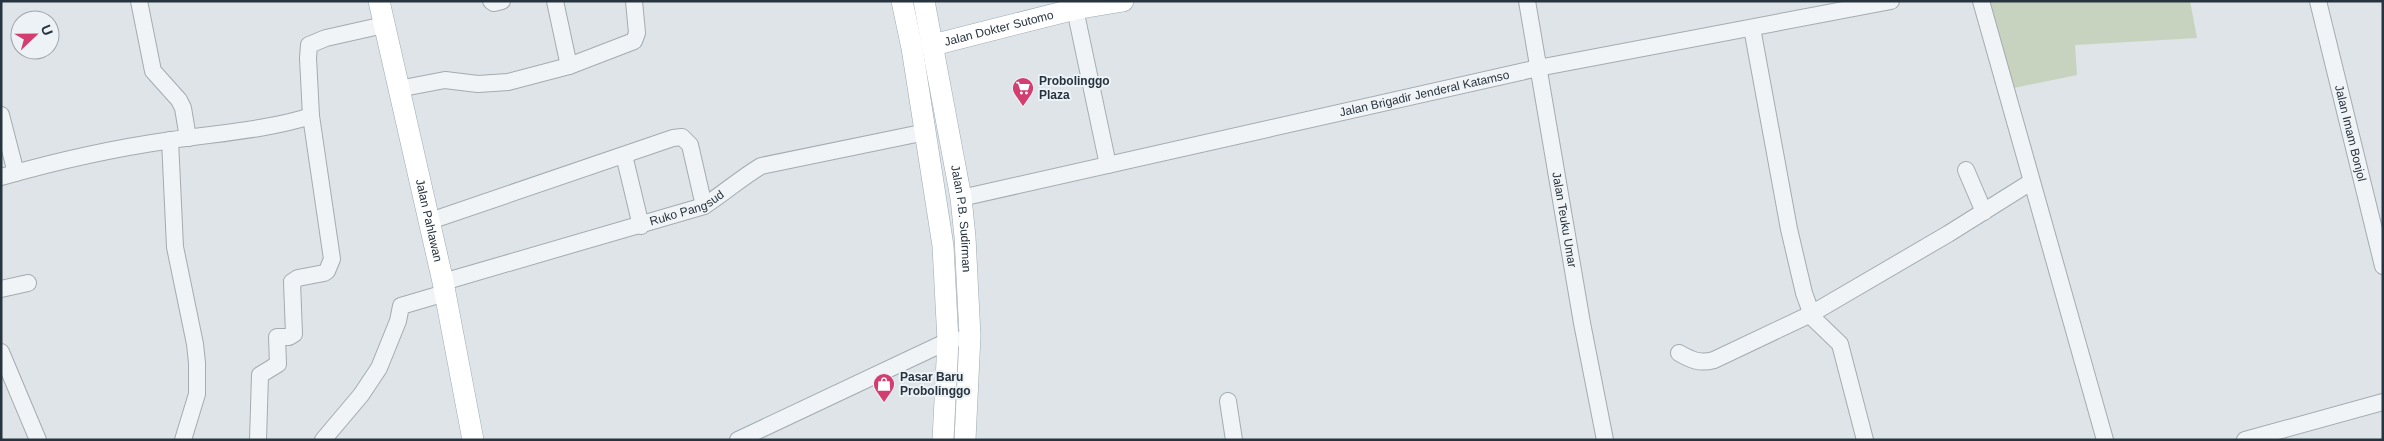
<svg xmlns="http://www.w3.org/2000/svg" width="2384" height="441" font-family="Helvetica,sans-serif">
<rect width="100%" height="100%" fill="#dee4e8"/>
<path fill="#c7d2bf" d="M 1989,1 L 2190,1 L 2197,38 L 2075,45 L 2077,75 L 2009,89 Z"/>
<g fill="none" stroke-linecap="round" stroke-linejoin="round">
<g stroke="#a3acb2" stroke-width="18">
<g id="minor">
<path d="M 139,1 L 153,71 L 179,100 L 183,108 L 188,138"/>
<path d="M 491,1 L 494,3 L 502,1"/>
<path d="M 555,1 L 569,66"/>
<path id="s1" d="M 1527,1 L 1582,323 L 1605,440"/>
<path d="M 1981,1 L 2105,440"/>
<path id="s2" d="M 2318,1 L 2383,266"/>
<path d="M 1075,9 L 1108,165"/>
<path d="M 1752,28 L 1789,229 L 1804,293 L 1813,318 L 1840,344 L 1865,440"/>
<path d="M 398,89 L 445,80 L 478,84 L 508,82 L 569,66 L 634,41 L 637,33 L 634,1"/>
<path d="M 1,115 L 16,173"/>
<path d="M 170,140 L 175,247 L 195,344 L 197,363 L 197,394 L 183,440"/>
<path d="M 624,155 L 641,226"/>
<path d="M 1966,170 L 1984,212"/>
<path d="M 1,177 C 57,161 115,148 172,140 C 218,133 267,130 311,116 L 308,58 L 309,45 L 326,38 L 384,25"/>
<path id="s3" d="M 961,198 L 1538,68 L 1891,1"/>
<path d="M 430,221 L 673,138 L 682,137 L 690,145 L 704,206"/>
<path id="s4" d="M 443,282 L 704,206 C 724,193 741,178 761,166 L 926,132"/>
<path d="M 1,289 L 28,283"/>
<path d="M 1,352 L 38,440"/>
<path d="M 1679,353 C 1691,360 1700,364 1714,360 L 1811,314 L 1948,234 L 2031,182"/>
<path d="M 1228,401 L 1234,440"/>
<path d="M 258,440 L 260,375 L 278,364 L 277,337 L 289,337 L 294,334 L 292,282 L 298,278 L 324,273 L 327,271 L 332,259 L 311,116"/>
<path d="M 323,440 L 361,395 L 379,368 L 398,321 L 401,306 L 445,293"/>
<path d="M 738,440 L 948,341 L 956,339"/>
<path d="M 2245,440 L 2383,402"/>
</g>
</g>
<g stroke="#9daab4" stroke-width="22">
<g id="major">
<path id="s5" d="M 379,1 L 443,282 L 473,440"/>
<path d="M 902,1 L 912,48 L 943,246 L 948,341 L 943,440"/>
<path id="s6" d="M 924,1 L 961,198 L 965,237 L 970,336 L 965,440"/>
<path id="s7" d="M 933,45 L 1075,9 L 1123,1"/>
</g>
</g>
<use href="#minor" stroke="#f1f4f6" stroke-width="16"/>
<use href="#major" stroke="#fff" stroke-width="21"/>
</g>
<defs>
<g id="supermarket-pin" transform="scale(1.125)"><path d="M0 17L-7.5 6A9.5 9.5 0 1 1 7.5 6Z" fill="#d23e6f" stroke="#edf2f6"/><path d="M-6-5.5h2.5l.6 2H6L4.5 2H-2.5L-4.4-4H-6ZM-1.5 3.2a1.3 1.3 0 1 0 .1 0ZM3 3.2a1.3 1.3 0 1 0 .1 0Z" fill="#fff"/></g>
<g id="shop-pin" transform="scale(1.125)"><path d="M0 17L-7.5 6A9.5 9.5 0 1 1 7.5 6Z" fill="#d23e6f" stroke="#edf2f6"/><path d="M-5-2.5h2.3a2.7 3.5 0 0 1 5.4 0H5L5.5 6h-11ZM-1.5-2.5h3a1.5 2.3 0 0 0-3 0Z" fill="#fff"/></g>
</defs>
<g fill-rule="evenodd">
<use href="#supermarket-pin" x="1023" y="88"/>
<use href="#shop-pin" x="884" y="384"/>
</g>
<g text-anchor="middle" stroke-width="4" stroke-linejoin="round" paint-order="stroke">
<g font-size="12" fill="#27343f" stroke="#edf2f6">
<text dy="4" stroke="none"><textPath href="#s7" startOffset="68">Jalan Dokter Sutomo</textPath></text>
<text dy="4" stroke="none"><textPath href="#s3" startOffset="475">Jalan Brigadir Jenderal Katamso</textPath></text>
<text dy="4" stroke="none"><textPath href="#s2" startOffset="136">Jalan Imam Bonjol</textPath></text>
<text dy="4" stroke="none"><textPath href="#s4" startOffset="255">Ruko Pangsud</textPath></text>
<text dy="4" stroke="none"><textPath href="#s6" startOffset="221">Jalan P.B. Sudirman</textPath></text>
<text dy="4" stroke="none"><textPath href="#s5" startOffset="225">Jalan Pahlawan</textPath></text>
<text dy="4" stroke="none"><textPath href="#s1" startOffset="222">Jalan Teuku Umar</textPath></text>
</g>
<g font-size="12" font-weight="bold" fill="#27343f" stroke="#edf2f6" text-anchor="start">
<text x="1039" y="85">Probolinggo<tspan x="1039" dy="14">Plaza</tspan></text>
<text x="900" y="381">Pasar Baru<tspan x="900" dy="14">Probolinggo</tspan></text>
</g>
</g>
<rect width="2384" height="441" fill="none" stroke="#27343f" stroke-width="5"/>
<g transform="translate(35 35) rotate(68)"><circle r="24" fill="#edf2f6" stroke="#9ea6ad"/>
<path d="M0-4L9 19L0 12L-9 19Z" fill="#d23e6f"/>
<text y="-8" font-size="14" font-weight="bold" text-anchor="middle" fill="#27343f">U</text>
</g>
</svg>
